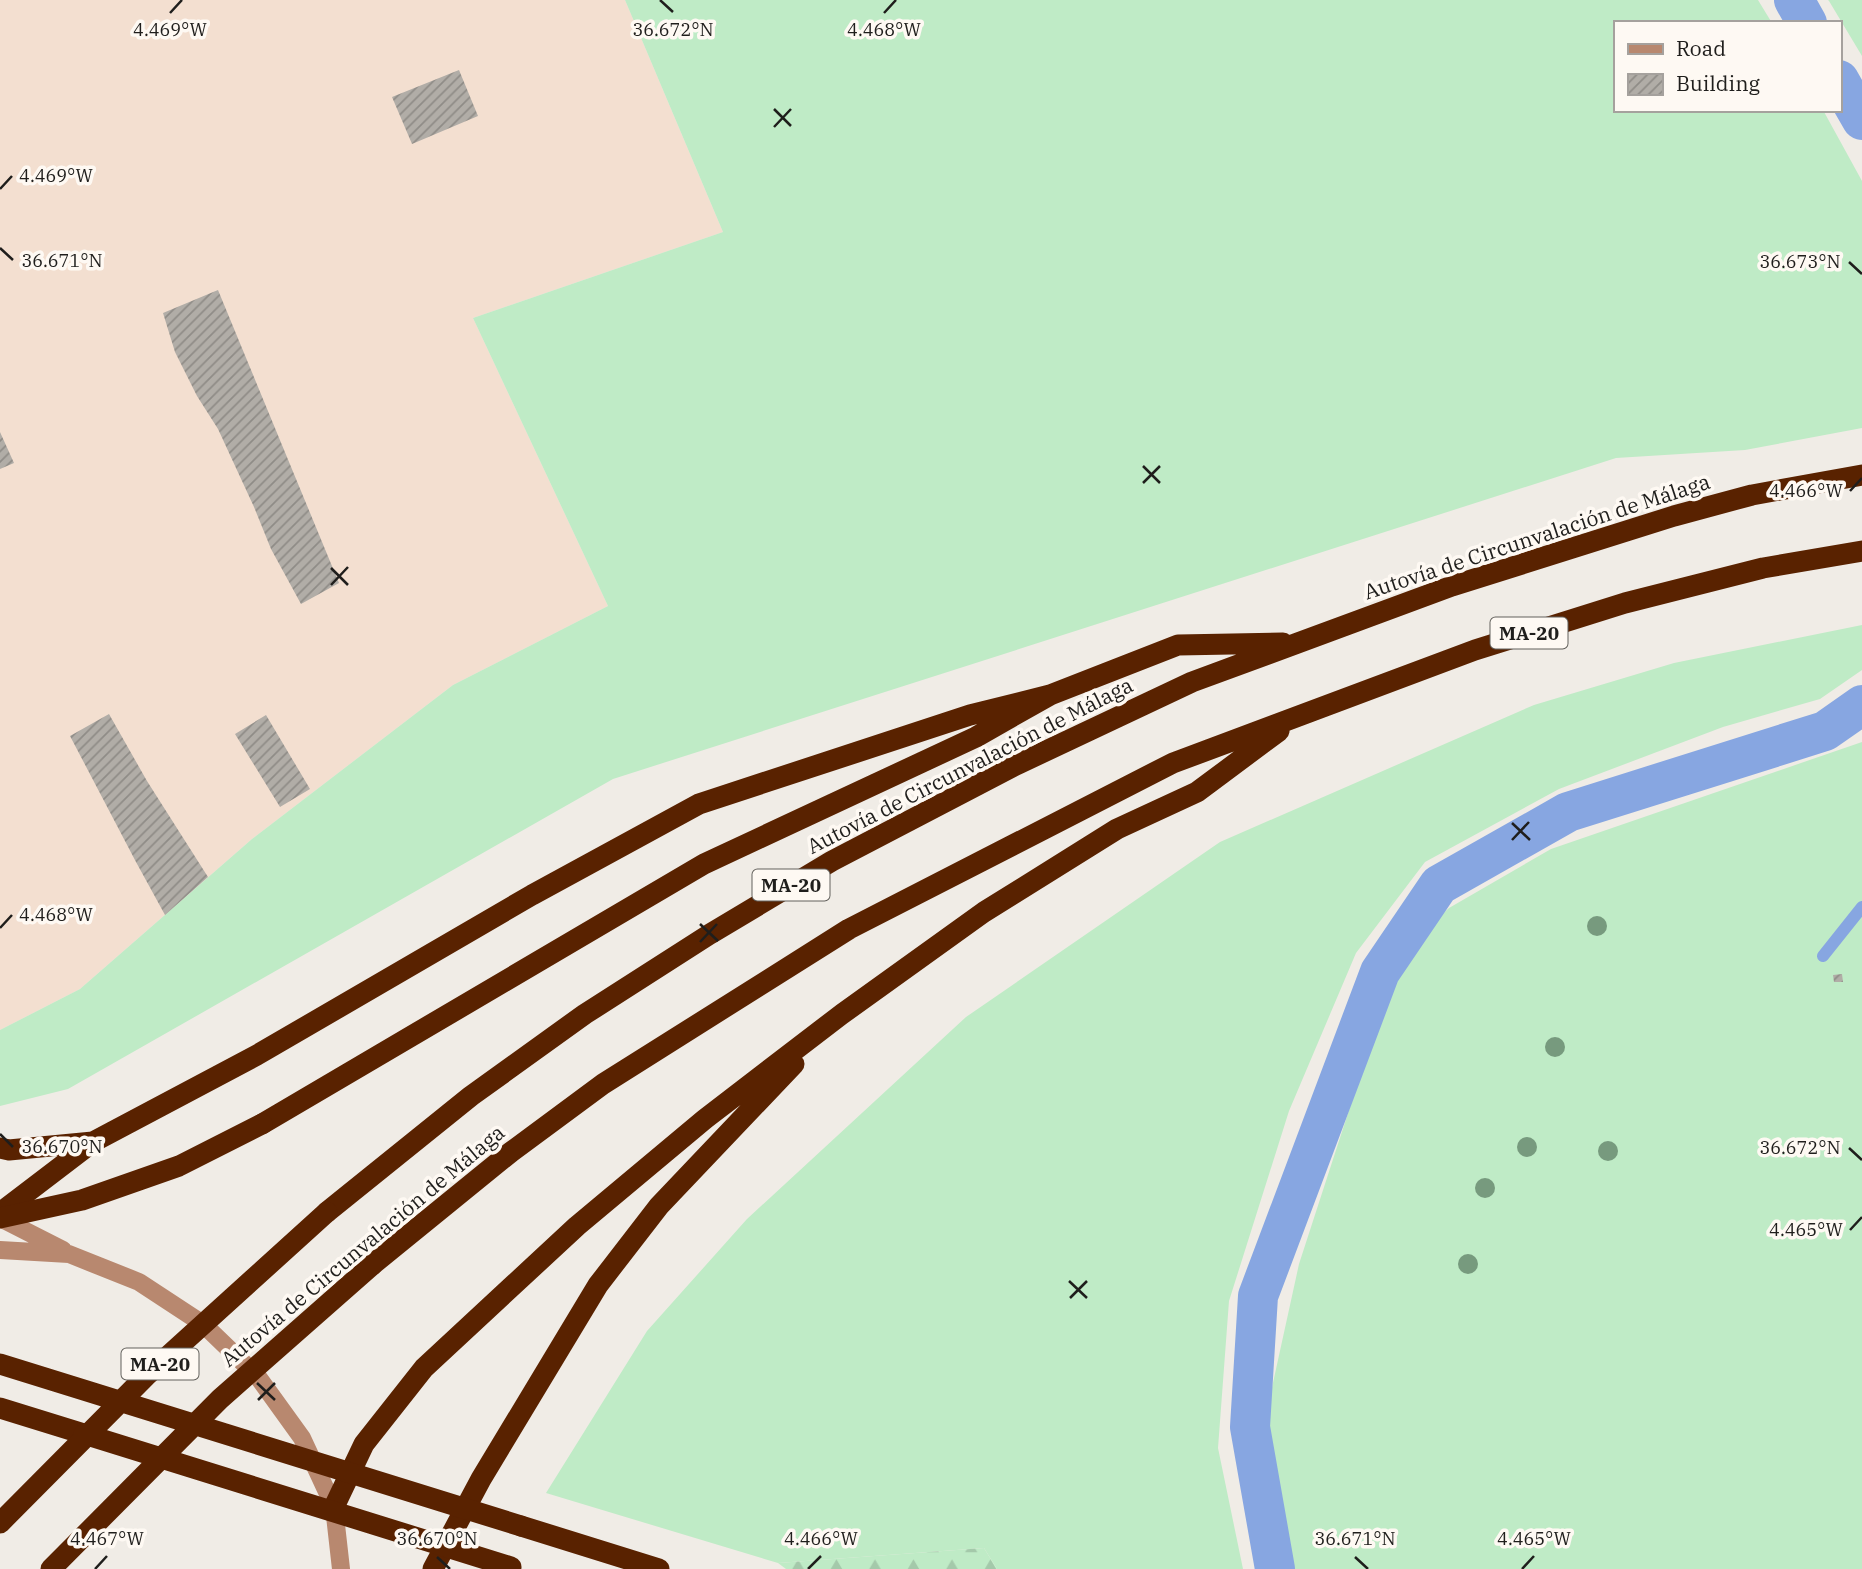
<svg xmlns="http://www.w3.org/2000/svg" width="1862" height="1569" font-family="'IBM Plex Serif',serif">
<defs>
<pattern id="forest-firs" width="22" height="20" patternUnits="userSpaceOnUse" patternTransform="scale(1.75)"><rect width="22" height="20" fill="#bfebc6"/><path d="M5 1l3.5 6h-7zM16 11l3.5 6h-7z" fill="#a4c9aa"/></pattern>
<pattern id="building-hatch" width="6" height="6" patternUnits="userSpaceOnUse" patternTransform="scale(1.75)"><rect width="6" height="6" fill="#b1ada7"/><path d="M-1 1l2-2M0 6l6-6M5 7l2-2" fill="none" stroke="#8f8c87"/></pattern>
</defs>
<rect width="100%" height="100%" fill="#f0ece6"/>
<path fill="#f3dfd0" d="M 0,0 L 625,0 L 723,232 L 473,318 L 608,606 L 453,685 L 252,839 L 80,989 L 0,1030 Z"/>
<path fill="#bfebc6" d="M 625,0 L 1758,0 L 1772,23 L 1615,23 L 1615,110 L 1823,110 L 1862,181 L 1862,428 L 1745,450 L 1616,458 L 613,779 L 68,1089 L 0,1106 L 0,1030 L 80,989 L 252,839 L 453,685 L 608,606 L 473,318 L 723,232 Z
M 1828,0 L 1862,0 L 1862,56 L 1829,1 Z
M 1862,625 L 1862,670 L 1820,699 L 1723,727 L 1559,789 L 1425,862 L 1356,953 L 1289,1111 L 1229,1301 L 1218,1448 L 1243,1569 L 997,1569 L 984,1548 L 778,1563 L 546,1493 L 647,1331 L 747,1219 L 966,1017 L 1220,842 L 1534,705 L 1674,663 Z
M 1862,742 L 1862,1569 L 1293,1569 L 1264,1424 L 1299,1264 L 1376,1027 L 1417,937 L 1449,908 L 1551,849 Z"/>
<path fill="url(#forest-firs)" d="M 984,1548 L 997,1569 L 786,1569 L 778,1563 Z"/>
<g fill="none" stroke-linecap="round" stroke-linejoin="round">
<path stroke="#87a6e1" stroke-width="12" d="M 1823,956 L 1862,907"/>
<path stroke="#87a6e1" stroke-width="40" d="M 1794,0 L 1807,23
M 1839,80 L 1862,120
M 1275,1569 L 1250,1427 L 1258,1296 L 1380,972 L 1439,885 L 1568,812 L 1825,731 L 1862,705"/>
</g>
<path fill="url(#building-hatch)" d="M 459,70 L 478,116 L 412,144 L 392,97 Z
M 218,290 L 339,583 L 301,604 L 271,549 L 254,507 L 218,429 L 197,396 L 175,352 L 163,313 Z
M 0,432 L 14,463 L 0,469 Z
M 109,714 L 147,781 L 208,877 L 165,915 L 136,862 L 70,736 Z
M 266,715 L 310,789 L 280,807 L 235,734 Z
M 1842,974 L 1843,982 L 1834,982 L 1833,975 Z"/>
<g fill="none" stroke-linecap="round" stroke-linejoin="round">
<path stroke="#b8886f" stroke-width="18" d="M 0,1218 L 63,1250
M 0,1250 L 69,1254 L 139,1282 L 203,1324 L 258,1377 L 302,1438 L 334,1507 L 341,1569"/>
<path stroke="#592200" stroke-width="21" d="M 262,1124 L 704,864 L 976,737 L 1050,695 L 1178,645 L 1283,643
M 0,1148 L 9,1150 L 93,1142
M 327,1212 L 471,1096 L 585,1014 L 710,934 L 832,861 L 1016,765 L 1192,682 L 1452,586 L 1674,516 L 1752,495 L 1862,475
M 0,1213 L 93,1142 L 257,1055 L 532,895 L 699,804 L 970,715 L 1050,695
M 372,1265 L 511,1152 L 603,1084 L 849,929 L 1173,763 L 1475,650 L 1625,603 L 1763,568 L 1862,551
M 0,1408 L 84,1434
M 334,1507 L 364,1444 L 424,1368 L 577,1226 L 705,1119 L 842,1014 L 984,912 L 1117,829 L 1197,792 L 1279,731
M 521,1526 L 659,1569
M 433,1569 L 481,1479 L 598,1285 L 659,1206 L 794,1064"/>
<path stroke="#592200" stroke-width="21" d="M 0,1218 L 82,1200 L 179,1166 L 262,1124
M 0,1364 L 521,1526
M 84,1434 L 511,1567
M 0,1523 L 146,1376 L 327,1212
M 51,1569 L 220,1399 L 372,1265"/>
</g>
<g fill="#779a7e">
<circle cx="1597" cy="926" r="10"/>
<circle cx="1555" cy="1047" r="10"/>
<circle cx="1527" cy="1147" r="10"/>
<circle cx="1608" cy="1151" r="10"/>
<circle cx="1485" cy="1188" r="10"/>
<circle cx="1468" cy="1264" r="10"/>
</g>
<path fill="none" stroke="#1f1e1c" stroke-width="2.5" d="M 660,0 L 673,12M 170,13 L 182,0M 884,13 L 896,0M 774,109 L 791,126M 774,127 L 791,109M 0,189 L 12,176M 0,248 L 13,260M 1849,262 L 1862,274M 1143,466 L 1160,483M 1143,483 L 1160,466M 1850,491 L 1862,478M 331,568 L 348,585M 331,585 L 348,567M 1512,823 L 1530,840M 1512,840 L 1529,822M 700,924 L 718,941M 0,928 L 12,915M 700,942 L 717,924M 0,1134 L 13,1147M 1849,1148 L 1862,1160M 1850,1230 L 1862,1217M 1069,1281 L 1087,1298M 1070,1298 L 1087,1281M 257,1383 L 275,1400M 258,1400 L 275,1383M 437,1557 L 450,1569M 1355,1557 L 1368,1569M 95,1569 L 107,1556M 808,1569 L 821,1556M 1522,1569 L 1534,1556"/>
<g text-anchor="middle" stroke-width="7" stroke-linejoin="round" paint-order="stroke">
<g fill="#fef9f3" stroke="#62605c" stroke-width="2">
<rect x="1490.5" y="617.5" width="77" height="31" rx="5"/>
<rect x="752.5" y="869.5" width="77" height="31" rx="5"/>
<rect x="121.5" y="1348.5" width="77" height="31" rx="5"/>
</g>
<g font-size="19" font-weight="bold" fill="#1f1e1c">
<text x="1529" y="640">MA-20</text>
<text x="791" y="892">MA-20</text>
<text x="160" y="1371">MA-20</text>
</g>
<g font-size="21" fill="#1f1e1c" stroke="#fef9f3">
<text transform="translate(1537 537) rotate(-18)" y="7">Autovía de Circunvalación de Málaga</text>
<text transform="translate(970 766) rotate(-27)" y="7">Autovía de Circunvalación de Málaga</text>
<text transform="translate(363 1246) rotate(-40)" y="7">Autovía de Circunvalación de Málaga</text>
</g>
</g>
<g font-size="18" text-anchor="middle" fill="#1f1e1c" stroke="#fef9f3" stroke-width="7" stroke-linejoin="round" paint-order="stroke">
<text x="673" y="36">36.672°N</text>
<text x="170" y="36">4.469°W</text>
<text x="884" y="36">4.468°W</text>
<text x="56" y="182">4.469°W</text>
<text x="62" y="267">36.671°N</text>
<text x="1800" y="268">36.673°N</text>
<text x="1806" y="497">4.466°W</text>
<text x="56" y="921">4.468°W</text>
<text x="62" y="1153">36.670°N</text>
<text x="1800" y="1154">36.672°N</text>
<text x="1806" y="1236">4.465°W</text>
<text x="107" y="1545">4.467°W</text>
<text x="821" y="1545">4.466°W</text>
<text x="1534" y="1545">4.465°W</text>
<text x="437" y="1545">36.670°N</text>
<text x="1355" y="1545">36.671°N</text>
</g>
<rect x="1614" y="21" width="228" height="91" fill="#fef9f3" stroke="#a5a19d" stroke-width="2"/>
<rect x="1628" y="44" width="35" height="10" fill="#b8886f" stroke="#a5a19d" stroke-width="2"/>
<text x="1676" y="56" font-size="21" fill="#1f1e1c">Road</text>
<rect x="1628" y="74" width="35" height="21" fill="url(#building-hatch)" stroke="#a5a19d" stroke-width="2"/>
<text x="1676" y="91" font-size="21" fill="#1f1e1c">Building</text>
</svg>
